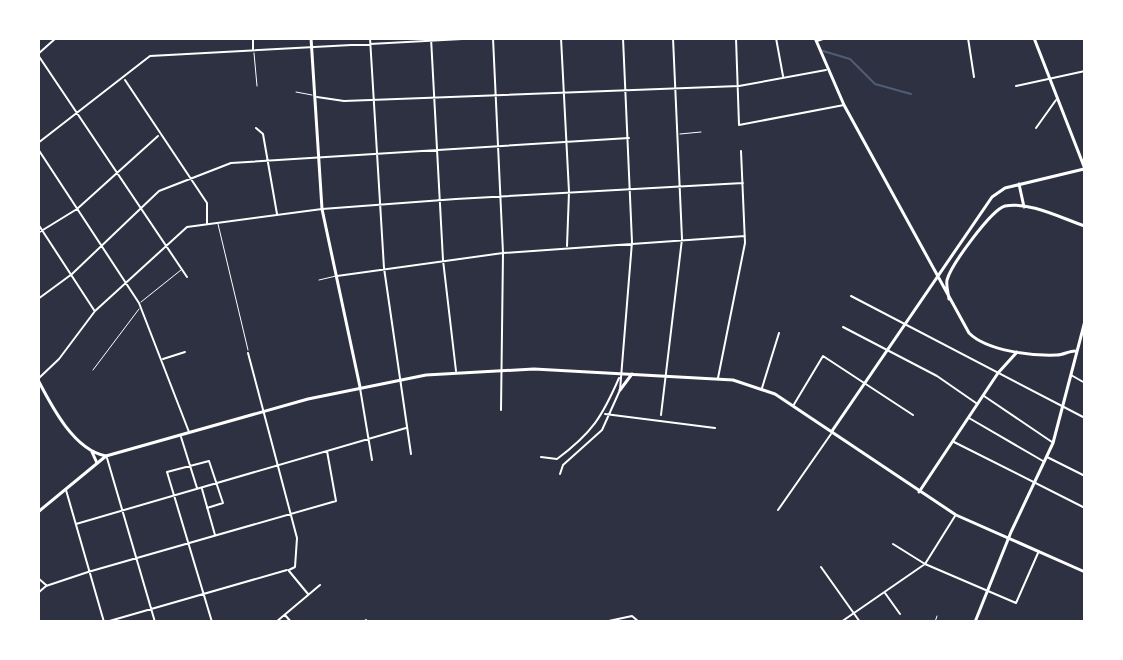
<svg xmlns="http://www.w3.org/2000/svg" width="1123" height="660" font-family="'Space Grotesk',sans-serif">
<rect width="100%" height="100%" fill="#2d3142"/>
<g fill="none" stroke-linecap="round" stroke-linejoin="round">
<path stroke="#4f5d75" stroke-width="2" d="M 823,51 L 850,59 L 875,84 L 911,94"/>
<path stroke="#fff" stroke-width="1" d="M 254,53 L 257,86
M 296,92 L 312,95
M 680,134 L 701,132
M 218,224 L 248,350
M 319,280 L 336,276
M 141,302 L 181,270
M 93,370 L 139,309
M 935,622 L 937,616"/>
<path stroke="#fff" stroke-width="2" d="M 253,38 L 253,49
M 370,38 L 384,268 L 411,454
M 431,38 L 443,260 L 456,371
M 493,38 L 503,253 L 501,410
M 561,38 L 569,192 L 567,246
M 736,38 L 739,125 L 844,105
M 776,38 L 783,76
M 968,38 L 974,77
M 817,41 L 826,38
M 38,54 L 56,38
M 38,55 L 187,277
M 125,80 L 207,203 L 207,224
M 1016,86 L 1085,71
M 317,97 L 344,101 L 739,86 L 826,70
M 256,128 L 263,134 L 277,214
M 1036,128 L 1056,100
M 38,143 L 150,56 L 481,38
M 38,149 L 139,303 L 189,432
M 38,224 L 94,310
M 38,233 L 77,209 L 158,136
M 337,276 L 503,253 L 745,236
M 851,296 L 1085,418
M 38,299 L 72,274 L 159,191 L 231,163 L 629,138
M 843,327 L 937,376 L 976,403
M 248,353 L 297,538 L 295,567 L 289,570
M 163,359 L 185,352
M 1071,375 L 1085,383
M 39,378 L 59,359 L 95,311 L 187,227 L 322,209 L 456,199 L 743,183
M 718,378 L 745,243 L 741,151
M 360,388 L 372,460
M 762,388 L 779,333
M 984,396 L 1052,442
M 793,406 L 823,356 L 913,415
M 605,414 L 715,428
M 661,415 L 682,239 L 673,38
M 969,418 L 1043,461
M 181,437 L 197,488
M 954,442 L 1085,508
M 541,457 L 557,459 C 592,433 602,417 619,378
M 1047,457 L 1085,476
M 107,458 L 155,622
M 560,474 L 563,465 L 602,430 L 620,390 L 632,242 L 623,38
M 202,489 L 215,535
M 66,490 L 104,622
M 207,508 L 223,503 L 209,461 L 167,472 L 212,622
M 778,510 L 831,434
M 76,524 L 406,428
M 893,544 L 925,564 L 1016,603 L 1038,553
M 821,567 L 860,622
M 289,571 L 308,594
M 38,578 L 46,585
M 38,593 L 46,586 L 88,572 L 336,501 L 327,451
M 885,593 L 900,614
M 285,615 L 291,622
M 106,622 L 287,570
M 276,622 L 320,585
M 363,622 L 366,620
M 604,622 L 632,616 L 639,622
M 841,622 L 925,564 L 955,516"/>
<path stroke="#fff" stroke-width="3" d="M 311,38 L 322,209 L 360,387
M 815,38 L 844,105 L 969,333 C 987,351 1032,356 1057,355 C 1063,355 1069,351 1075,351
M 1019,184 L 1024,207
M 949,299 C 948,292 946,286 947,280 C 951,265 991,210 1005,206 C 1029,201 1063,219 1085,226
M 832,431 L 992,197 L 1005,188 L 1084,169 L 1085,173
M 919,492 L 998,373 L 1017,352
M 38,512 L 106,456
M 975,622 L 1011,532 L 1053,443 L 1085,321
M 1084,622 L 1085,622"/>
<path stroke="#fff" stroke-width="3" d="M 1034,38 L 1085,169"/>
<path stroke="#fff" stroke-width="3" d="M 38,380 C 52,407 74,450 106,456 L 308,399 L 426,375 L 534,369 L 733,380 L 775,394 L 956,515 L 1085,572
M 620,390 L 632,374
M 92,452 L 97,463"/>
</g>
<rect width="1123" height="660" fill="none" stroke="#ffffff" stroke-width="80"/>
</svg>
